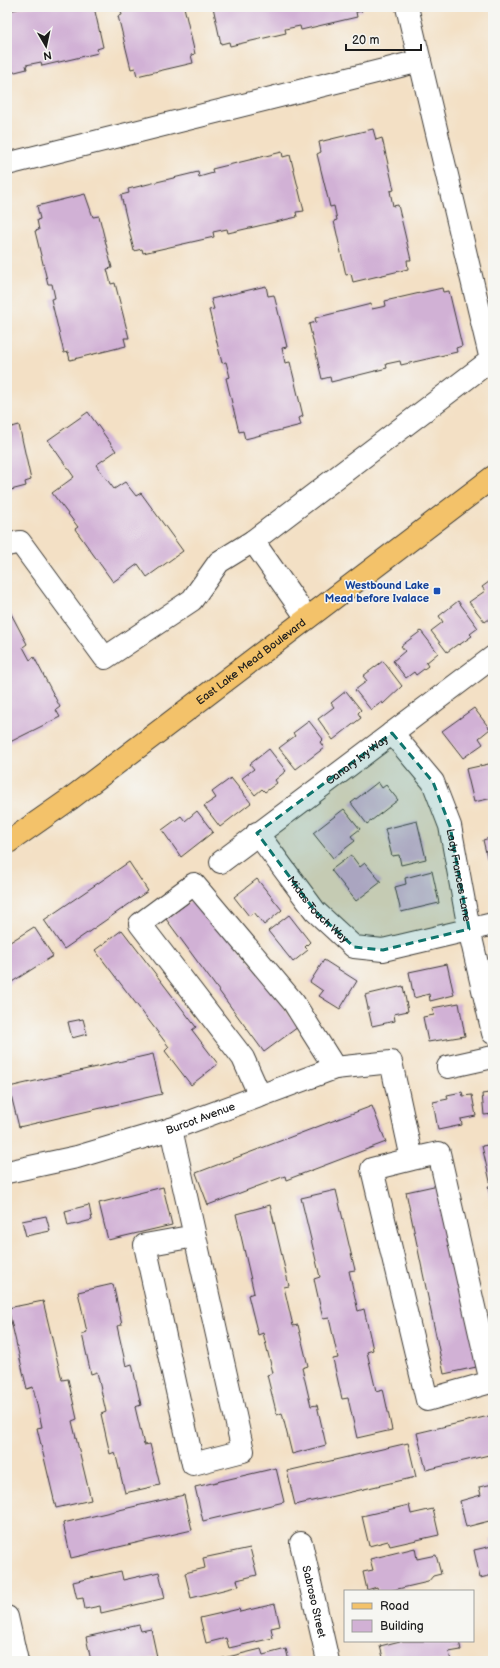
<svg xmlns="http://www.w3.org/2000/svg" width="500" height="1668" font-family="'Balsamiq Sans',sans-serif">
<rect width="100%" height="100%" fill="#f6f6f2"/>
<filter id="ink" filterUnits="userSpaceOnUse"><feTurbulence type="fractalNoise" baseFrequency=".025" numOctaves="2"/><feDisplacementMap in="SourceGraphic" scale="8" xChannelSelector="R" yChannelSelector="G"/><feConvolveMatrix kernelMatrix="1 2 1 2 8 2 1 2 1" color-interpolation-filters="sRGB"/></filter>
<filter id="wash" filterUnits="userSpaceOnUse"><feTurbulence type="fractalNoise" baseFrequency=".012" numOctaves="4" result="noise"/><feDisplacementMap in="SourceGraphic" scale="16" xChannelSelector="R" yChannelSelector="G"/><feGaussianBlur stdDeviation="0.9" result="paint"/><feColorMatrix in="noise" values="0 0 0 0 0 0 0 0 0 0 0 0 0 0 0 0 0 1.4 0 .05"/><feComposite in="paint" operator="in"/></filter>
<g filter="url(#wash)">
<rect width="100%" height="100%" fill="#f3e0c5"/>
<g id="blocks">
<path fill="#d1b1d5" d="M 7,7 L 12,7 L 13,10 L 25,7 L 94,7 L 103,47 L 97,49 L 98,53 L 42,66 L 41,62 L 26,65 L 27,69 L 7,74 Z
M 120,7 L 184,7 L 195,54 L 191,55 L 193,63 L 137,76 L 135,68 L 131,69 L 118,16 L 122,15 Z
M 213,7 L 361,7 L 362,11 L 356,12 L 357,17 L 301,30 L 300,26 L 285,29 L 286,33 L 230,46 L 229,42 L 221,44 Z
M 373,129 L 376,140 L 382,138 L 394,190 L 390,191 L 393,206 L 398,205 L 411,260 L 407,260 L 408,269 L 353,282 L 351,274 L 346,275 L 334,221 L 337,220 L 334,206 L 330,207 L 317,154 L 321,152 L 319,142 Z
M 282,152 L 283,157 L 290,155 L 304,211 L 296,212 L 297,217 L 228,233 L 227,229 L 213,232 L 214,237 L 143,253 L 142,249 L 134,251 L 121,195 L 129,193 L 128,189 L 198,172 L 199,177 L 213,173 L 212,169 Z
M 85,194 L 93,217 L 99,216 L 112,268 L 107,269 L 111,284 L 115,283 L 129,338 L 124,338 L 126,346 L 70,360 L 68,352 L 64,353 L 51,299 L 55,298 L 52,284 L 48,284 L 35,231 L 39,230 L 37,220 L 40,219 L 37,206 Z
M 266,286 L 268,296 L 274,295 L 287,347 L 282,348 L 285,363 L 290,362 L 303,416 L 299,418 L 301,425 L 245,439 L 243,431 L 239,432 L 226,378 L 230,377 L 226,362 L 222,363 L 209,310 L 214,309 L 211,299 Z
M 442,288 L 443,292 L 449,291 L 462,346 L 456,348 L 457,352 L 401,365 L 400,361 L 386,364 L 387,368 L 331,382 L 330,377 L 322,379 L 309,324 L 316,322 L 315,318 L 371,304 L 372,309 L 386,306 L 385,301 Z
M 88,412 L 116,451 L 96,465 L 114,489 L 125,482 L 136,496 L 141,493 L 183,551 L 147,577 L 138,564 L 113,582 L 75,529 L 78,527 L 52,493 L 74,477 L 48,440 Z
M 11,422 L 12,427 L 19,425 L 31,480 L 25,482 L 26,486 L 7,491 L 7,423 Z
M 493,579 L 493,616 L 485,622 L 469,602 L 485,591 L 482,587 Z
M 458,601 L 478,628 L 470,634 L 472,636 L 459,645 L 458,644 L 447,652 L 431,631 L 443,622 L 439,616 Z
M 7,606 L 27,644 L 23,647 L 30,660 L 34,657 L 60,707 L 56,710 L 60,717 L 8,743 L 7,740 Z
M 421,631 L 438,653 L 426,663 L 428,666 L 416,675 L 414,672 L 406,678 L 393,661 L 405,651 L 401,646 Z
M 383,661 L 402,686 L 383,704 L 382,702 L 371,710 L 355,690 L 367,681 L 363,676 Z
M 346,691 L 361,710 L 358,713 L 361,718 L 333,740 L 318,719 L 334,707 L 331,703 Z
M 474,708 L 490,729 L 479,738 L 483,744 L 463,758 L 442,731 Z
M 309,721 L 323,739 L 320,742 L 324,748 L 296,769 L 279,748 L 295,736 L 293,733 Z
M 269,749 L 286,771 L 275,780 L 277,783 L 265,792 L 262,789 L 255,795 L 242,778 L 254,769 L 250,764 Z
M 493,763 L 493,798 L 474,802 L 466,769 Z
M 231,778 L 251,803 L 220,827 L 204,806 L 216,798 L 212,792 Z
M 378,782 L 382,788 L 386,785 L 398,800 L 367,824 L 351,803 Z
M 344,809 L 360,829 L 351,836 L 355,841 L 333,858 L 313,833 Z
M 197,811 L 213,832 L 181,857 L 162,830 L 181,816 L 185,821 Z
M 417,821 L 426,859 L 401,865 L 399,855 L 392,856 L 385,829 Z
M 493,837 L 493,860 L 488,861 L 483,840 Z
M 351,855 L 360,867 L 365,863 L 381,882 L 356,901 L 331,870 Z
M 129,862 L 148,891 L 64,949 L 44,920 Z
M 432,871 L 439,903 L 401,912 L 395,887 L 406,884 L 405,878 Z
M 257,879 L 282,910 L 264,925 L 254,912 L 249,916 L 234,897 Z
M 200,894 L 298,1027 L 264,1052 L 166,919 Z
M 289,915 L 310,942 L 305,947 L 308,950 L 293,962 L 268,931 Z
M 34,927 L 53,956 L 7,985 L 7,944 Z
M 122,930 L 196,1027 L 192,1030 L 218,1064 L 191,1085 L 165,1051 L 169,1047 L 95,950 Z
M 324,960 L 357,981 L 340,1009 L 319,996 L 323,991 L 310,982 Z
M 447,964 L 454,995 L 430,1001 L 429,994 L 414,998 L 409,972 Z
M 403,986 L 408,1011 L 394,1014 L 395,1021 L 372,1026 L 365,995 Z
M 459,1003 L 465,1036 L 428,1042 L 423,1017 L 434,1015 L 432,1008 Z
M 83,1019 L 87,1034 L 72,1038 L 68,1022 Z
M 153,1054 L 162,1094 L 19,1127 L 9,1087 Z
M 493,1088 L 493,1114 L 484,1115 L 482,1094 L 489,1093 L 489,1089 Z
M 462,1092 L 463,1096 L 472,1095 L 476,1116 L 461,1119 L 462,1125 L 438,1130 L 433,1102 L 448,1099 L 447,1095 Z
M 372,1106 L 386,1142 L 286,1180 L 285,1176 L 208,1205 L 196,1173 Z
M 493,1144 L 493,1206 L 492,1206 L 488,1186 L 491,1186 L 482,1146 Z
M 443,1184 L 481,1366 L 444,1374 L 406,1192 Z
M 163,1187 L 172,1225 L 108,1240 L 99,1203 Z
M 336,1190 L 355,1270 L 349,1271 L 358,1311 L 364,1309 L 373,1350 L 367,1352 L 376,1391 L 383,1389 L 392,1430 L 357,1438 L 348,1398 L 342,1399 L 333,1359 L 338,1358 L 329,1318 L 323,1319 L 314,1279 L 320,1277 L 301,1198 Z
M 89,1205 L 92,1220 L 68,1226 L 65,1211 Z
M 270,1205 L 289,1286 L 284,1287 L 293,1326 L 298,1325 L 308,1366 L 302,1368 L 311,1406 L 317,1405 L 326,1445 L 292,1454 L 282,1413 L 277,1415 L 267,1375 L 273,1373 L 263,1333 L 258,1335 L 248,1295 L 254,1293 L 236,1214 Z
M 46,1216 L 50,1231 L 26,1236 L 22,1221 Z
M 113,1284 L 122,1325 L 117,1326 L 126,1366 L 132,1364 L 141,1405 L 135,1407 L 144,1445 L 150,1444 L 160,1485 L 125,1493 L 115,1452 L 110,1454 L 101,1414 L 106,1412 L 97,1372 L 91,1374 L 82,1334 L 87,1332 L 78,1292 Z
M 43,1301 L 62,1380 L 68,1379 L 77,1419 L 72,1421 L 91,1500 L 56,1508 L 37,1428 L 42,1427 L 33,1387 L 27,1389 L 8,1308 Z
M 493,1415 L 493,1454 L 426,1470 L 417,1433 Z
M 408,1443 L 416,1477 L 295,1505 L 287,1471 Z
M 276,1468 L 284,1502 L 203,1521 L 195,1487 Z
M 493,1484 L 493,1520 L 466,1527 L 460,1501 L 481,1495 L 479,1487 Z
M 184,1495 L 192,1530 L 71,1558 L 63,1523 Z
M 409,1505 L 411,1514 L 433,1509 L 439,1535 L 390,1546 L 388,1541 L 369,1546 L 362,1516 Z
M 493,1539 L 493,1575 L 480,1578 L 474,1550 L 492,1546 L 490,1540 Z
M 250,1548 L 257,1575 L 237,1580 L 239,1586 L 191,1598 L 185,1573 L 205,1568 L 203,1558 Z
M 415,1548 L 417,1559 L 436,1555 L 441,1574 L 433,1576 L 428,1582 L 389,1591 L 378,1591 L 377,1587 L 367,1590 L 363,1572 L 373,1570 L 370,1559 Z
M 121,1571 L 123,1580 L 159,1572 L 165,1598 L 101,1613 L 100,1606 L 85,1609 L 83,1598 L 77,1599 L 73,1582 Z
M 275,1604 L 280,1626 L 271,1628 L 273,1638 L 229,1648 L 226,1638 L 206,1643 L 200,1618 L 239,1609 L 240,1612 Z
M 139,1625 L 141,1631 L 151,1629 L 157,1657 L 138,1661 L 91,1661 L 86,1637 Z
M 400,1641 L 459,1641 L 461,1650 L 449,1652 L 451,1661 L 384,1661 L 380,1646 Z
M 261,1649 L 263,1655 L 286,1649 L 289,1661 L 211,1661 Z"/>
</g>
</g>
<g filter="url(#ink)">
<use href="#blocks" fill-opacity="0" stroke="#3c3935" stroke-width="1"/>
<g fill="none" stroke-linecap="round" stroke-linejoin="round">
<g stroke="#3c3935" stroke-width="24">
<g id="minor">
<path d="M 7,164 L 420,61"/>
<path d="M 253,541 L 307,618"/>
<path d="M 7,545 L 20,542 L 105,658 L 192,600 L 219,562 L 253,541 L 491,360 L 407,7"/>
<path id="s1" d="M 392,733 L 433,782 L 450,826 L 469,929 L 493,1033"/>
<path id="s2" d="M 257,833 L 315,911 L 354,947 L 383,950 L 493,924"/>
<path id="s3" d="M 221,862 L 493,657"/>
<path d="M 448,1067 L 493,1057"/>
<path d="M 260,1096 L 243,1058 L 140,924 L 194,884 L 294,1003 L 335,1068"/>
<path d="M 171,1129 L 243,1451 L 193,1464 L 145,1245 L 195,1236"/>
<path id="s4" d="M 7,1172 L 77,1157 L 171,1129 L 335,1068 L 391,1062 L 412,1159 L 439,1153 L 491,1382 L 427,1400 L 372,1169 L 412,1159"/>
<path id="s5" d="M 301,1543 L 328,1661"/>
<path d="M 7,1617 L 17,1661"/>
</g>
</g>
<g stroke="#3c3935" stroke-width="24">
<g id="major">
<path id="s6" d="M 7,843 L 70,799 L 493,477"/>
</g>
</g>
<use href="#minor" stroke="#fff" stroke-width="22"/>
<use href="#major" stroke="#f3c26a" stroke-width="22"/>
</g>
</g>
<path fill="#0f766e" fill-opacity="0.2" stroke="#0f766e" stroke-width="3" stroke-dasharray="8 5" stroke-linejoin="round" d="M 392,733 L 433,782 L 450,826 L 469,929 L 383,950 L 354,947 L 315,911 L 257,833 Z"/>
<rect fill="#1a4fb4" stroke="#f6f6f2" stroke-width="1.5" x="433" y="587" width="8" height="8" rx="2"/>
<g text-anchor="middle" stroke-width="3" stroke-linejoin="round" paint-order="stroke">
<g font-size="11" font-weight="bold" fill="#164399" stroke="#f6f6f2" text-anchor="end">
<text x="429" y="589">Westbound Lake<tspan x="429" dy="13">Mead before Ivalace</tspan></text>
</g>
<g font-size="11" fill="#1c1c1c" stroke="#f6f6f2">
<text dy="4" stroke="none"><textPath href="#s6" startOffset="304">East Lake Mead Boulevard</textPath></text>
<text dy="4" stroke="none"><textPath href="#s3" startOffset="170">Canary Ivy Way</textPath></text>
<text dy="4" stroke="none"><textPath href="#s1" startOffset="161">Lady Frances Lane</textPath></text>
<text dy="4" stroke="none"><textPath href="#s2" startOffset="98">Midas Touch Way</textPath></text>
<text dy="4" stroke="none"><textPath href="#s4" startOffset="201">Burcot Avenue</textPath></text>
<text dy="4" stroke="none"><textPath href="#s5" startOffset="60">Sabroso Street</textPath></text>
</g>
</g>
<rect width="500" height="1668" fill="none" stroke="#f6f6f2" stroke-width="24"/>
<rect x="344" y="1590" width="130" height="52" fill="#f6f6f2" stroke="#9f9f9c"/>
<rect x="352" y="1603" width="20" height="6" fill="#f3c26a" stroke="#9f9f9c"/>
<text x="380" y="1610" font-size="12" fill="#1c1c1c">Road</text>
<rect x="352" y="1620" width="20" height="12" fill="#d1b1d5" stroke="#9f9f9c"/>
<text x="380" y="1630" font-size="12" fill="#1c1c1c">Building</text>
<g transform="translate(46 46) rotate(171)" stroke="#f6f6f2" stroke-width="3" paint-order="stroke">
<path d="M0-3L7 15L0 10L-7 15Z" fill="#1c1c1c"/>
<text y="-6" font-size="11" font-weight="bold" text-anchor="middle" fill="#1c1c1c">N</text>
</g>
<path d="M346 44v6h75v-6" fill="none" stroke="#1c1c1c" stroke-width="2"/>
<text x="352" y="44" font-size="12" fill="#1c1c1c" stroke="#f6f6f2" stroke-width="3" paint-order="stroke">20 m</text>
</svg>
